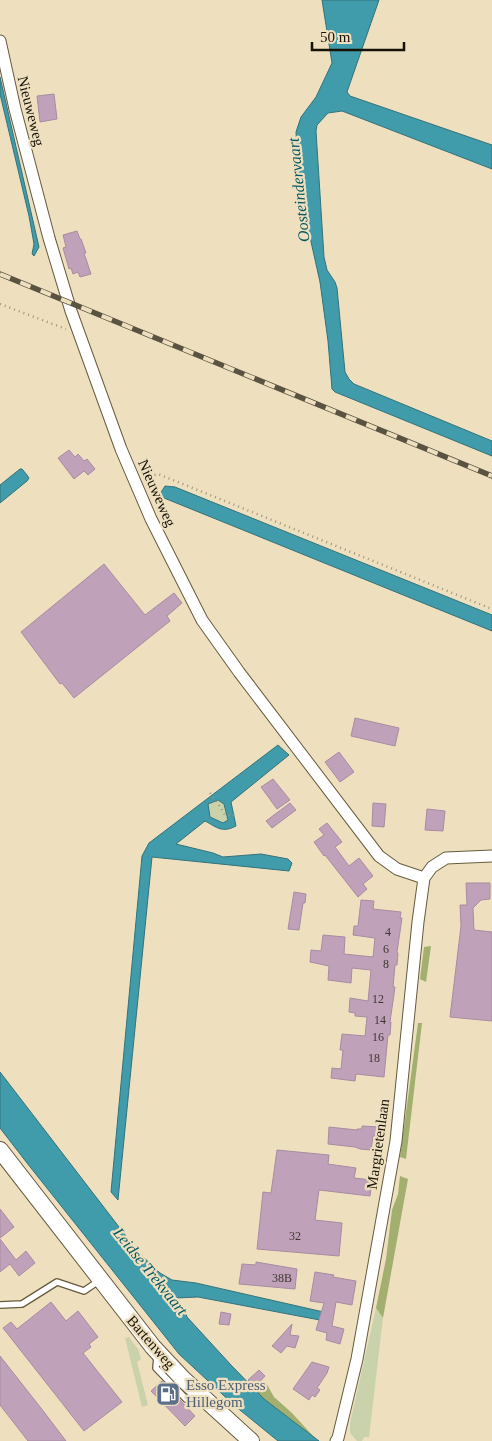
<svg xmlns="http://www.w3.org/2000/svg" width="492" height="1441" font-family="Georgia,serif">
<rect width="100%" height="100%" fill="#eee0bf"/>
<path fill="#c9d2ab" d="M 218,800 L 224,804 L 228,820 L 223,823 L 210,817 L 208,804 Z
M 376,1308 L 383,1318 L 369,1437 L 364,1437 L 362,1441 L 357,1441 L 350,1433 L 350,1423 Z
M 129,1337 L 138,1349 L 141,1359 L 137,1362 L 148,1405 L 142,1407 L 125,1338 Z"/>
<path fill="#a2af6f" d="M 431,946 L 426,982 L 420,979 L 424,947 Z
M 418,1023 L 422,1023 L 406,1159 L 400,1157 Z
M 400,1176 L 408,1179 L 383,1318 L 376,1308 L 386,1259 L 392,1210 L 398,1194 Z
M 265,1381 L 274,1397 L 292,1413 L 314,1437 L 264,1399 L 257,1392 Z"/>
<path fill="#409bab" stroke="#34727a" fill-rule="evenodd" d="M 322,0 L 379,0 L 347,92 L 350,96 L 492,145 L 492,169 L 342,111 L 328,113 L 317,125 L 316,131 L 324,257 L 327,270 L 335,282 L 337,288 L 345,372 L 349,379 L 354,384 L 492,441 L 492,456 L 335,392 L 332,389 L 328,341 L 320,282 L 299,188 L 296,132 L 301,117 L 316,97 L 332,63 Z
M 0,77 L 39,247 L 34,256 L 32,254 L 34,244 L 29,216 L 0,94 Z
M 20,469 L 22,469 L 27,475 L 29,478 L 27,481 L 0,503 L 0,485 Z
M 165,486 L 175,487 L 492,615 L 492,631 L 164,498 L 160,494 Z
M 278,745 L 289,755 L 231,802 L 236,826 C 222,833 218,828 205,821 L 176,844 L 213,853 L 223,857 L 261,854 L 288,859 L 292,863 L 289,871 L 152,857 L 118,1200 L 111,1192 L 142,856 L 149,843 ZM 218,800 L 224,804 L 228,820 L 223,823 L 210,817 L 208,804 Z
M 0,1072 L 139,1253 L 160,1273 L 172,1280 L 196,1283 L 328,1313 L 325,1321 L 198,1297 L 176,1298 L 180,1307 L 185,1311 L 187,1317 L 231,1365 L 264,1399 L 319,1441 L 278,1441 L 235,1406 L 179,1354 L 27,1163 L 0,1128 Z"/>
<path fill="#bfa2b9" stroke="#a88ba2" d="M 54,94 L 57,119 L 40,122 L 37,96 Z
M 77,231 L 80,239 L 81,239 L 86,253 L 84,253 L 91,274 L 80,277 L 78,272 L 73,274 L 71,268 L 69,269 L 63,248 L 66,247 L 63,235 Z
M 69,450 L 75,457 L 78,454 L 84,461 L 87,459 L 95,469 L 88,475 L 84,471 L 74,479 L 58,458 Z
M 104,564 L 145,615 L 174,593 L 182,603 L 167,616 L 170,621 L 74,698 L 62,683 L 60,684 L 21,632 Z
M 355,718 L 399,728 L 395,746 L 351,736 Z
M 339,752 L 354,772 L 340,782 L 325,762 Z
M 273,779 L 290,800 L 277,809 L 261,787 Z
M 290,803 L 296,810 L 272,828 L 266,821 Z
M 373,803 L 386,804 L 384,827 L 372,826 Z
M 427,809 L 445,811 L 443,831 L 425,830 Z
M 327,823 L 342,842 L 335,847 L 349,866 L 359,858 L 373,876 L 363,884 L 367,889 L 358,897 L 325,855 L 324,856 L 314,842 L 324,835 L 319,829 Z
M 466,883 L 490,883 L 490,899 L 481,900 L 473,908 L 474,930 L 492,932 L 492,1021 L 450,1017 L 461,926 L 460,905 L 467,905 Z
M 294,892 L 306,894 L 305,903 L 303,903 L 299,930 L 288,929 Z
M 361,900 L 374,901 L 373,909 L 401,912 L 400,918 L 402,918 L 397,952 L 398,953 L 397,965 L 395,965 L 393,987 L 395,987 L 390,1022 L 391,1022 L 390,1035 L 388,1035 L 384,1077 L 356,1074 L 355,1081 L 331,1078 L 332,1068 L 341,1069 L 343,1050 L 340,1050 L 342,1034 L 365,1036 L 367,1017 L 355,1016 L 355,1013 L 349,1012 L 350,998 L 368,1001 L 371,970 L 352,968 L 351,983 L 328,980 L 329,966 L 310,962 L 311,950 L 321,951 L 323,935 L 345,937 L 344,954 L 373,957 L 375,938 L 353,935 L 354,926 L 358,926 Z
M 362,1126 L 378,1127 L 378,1136 L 373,1136 L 371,1150 L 360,1149 L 355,1147 L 328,1144 L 329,1127 L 357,1130 L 357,1129 L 362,1129 Z
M 277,1150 L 329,1155 L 328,1164 L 356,1168 L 354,1178 L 372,1180 L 370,1196 L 319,1190 L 315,1220 L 342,1223 L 339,1256 L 257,1249 L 263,1192 L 271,1193 Z
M 0,1209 L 14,1227 L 0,1238 Z
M 0,1239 L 16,1260 L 26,1251 L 35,1263 L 19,1276 L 10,1264 L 0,1272 Z
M 256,1262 L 297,1269 L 295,1289 L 239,1284 L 242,1264 L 256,1265 Z
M 315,1272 L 334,1275 L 333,1277 L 356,1281 L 352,1305 L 336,1302 L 332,1326 L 344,1329 L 340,1344 L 326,1340 L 327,1333 L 316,1330 L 324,1303 L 310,1301 Z
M 51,1302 L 66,1321 L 78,1311 L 98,1337 L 89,1344 L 91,1347 L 83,1353 L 122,1402 L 84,1431 L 3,1328 L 11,1322 L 17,1329 Z
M 221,1312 L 231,1314 L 229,1325 L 219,1324 Z
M 292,1324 L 290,1335 L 299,1336 L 295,1348 L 287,1346 L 281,1353 L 272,1346 Z
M 0,1356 L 44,1412 L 66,1441 L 28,1441 L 0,1405 Z
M 312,1362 L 329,1367 L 327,1373 L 317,1388 L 320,1390 L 315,1397 L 312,1395 L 309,1400 L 293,1389 Z
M 259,1370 L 265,1376 L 255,1387 L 248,1380 Z
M 162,1381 L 195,1416 L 185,1426 L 151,1391 Z"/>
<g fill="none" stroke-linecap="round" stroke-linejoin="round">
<g stroke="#675b3e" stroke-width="8">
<path id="lane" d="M 0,1305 L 22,1304 L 57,1282 L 84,1291 L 100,1280
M 157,1356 L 156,1368 L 186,1399 L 195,1394"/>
</g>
<g stroke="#675b3e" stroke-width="13">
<path id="street" d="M 0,41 L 15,109 L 49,238 L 71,311 L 121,449 L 151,519 L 202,620 L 239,672 L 379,856 L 397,869 L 424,878
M 336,1441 L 338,1438 L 357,1359 L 396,1141 L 418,922 L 424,878 L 432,867 L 446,858 L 492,856"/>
</g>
<g stroke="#675b3e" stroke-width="18">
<path id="secondary" d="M 0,1150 L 153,1347 L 183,1379 L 251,1441"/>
</g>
<path stroke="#9e947a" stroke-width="2.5" stroke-dasharray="1 4" stroke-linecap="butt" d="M 0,304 L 66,329
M 145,478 L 158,474 L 492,609
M 210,793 L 217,802 L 225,815 L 237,815"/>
<use href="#lane" stroke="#fff" stroke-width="5.5"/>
<use href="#street" stroke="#fff" stroke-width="11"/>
<use href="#secondary" stroke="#fff" stroke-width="16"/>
<g stroke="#5b5341" stroke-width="5.5">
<path id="rail" d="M 0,274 L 492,476"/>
</g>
<use href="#rail" stroke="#eee0bf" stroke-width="4" stroke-dasharray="11" stroke-linecap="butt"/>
</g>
<defs>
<g id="fuel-square" transform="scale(1.25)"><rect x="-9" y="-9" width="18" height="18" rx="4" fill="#5c6f8a" stroke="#eee0bf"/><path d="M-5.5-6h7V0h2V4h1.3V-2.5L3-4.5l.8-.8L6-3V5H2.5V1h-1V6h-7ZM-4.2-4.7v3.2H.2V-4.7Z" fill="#fff"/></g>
</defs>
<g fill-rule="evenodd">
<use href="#fuel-square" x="168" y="1394"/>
</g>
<g text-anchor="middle" stroke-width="4.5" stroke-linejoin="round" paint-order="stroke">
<g font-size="12" fill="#413633">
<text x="388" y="936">4</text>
<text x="386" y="953">6</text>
<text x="386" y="968">8</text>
<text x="378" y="1003">12</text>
<text x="380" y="1024">14</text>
<text x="378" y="1041">16</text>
<text x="374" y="1062">18</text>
<text x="295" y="1240">32</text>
<text x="282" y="1282">38B</text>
</g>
<g font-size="15" fill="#171206" stroke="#eee0bf">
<text transform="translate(31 111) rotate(76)" y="5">Nieuweweg</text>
<text transform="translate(157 493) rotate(66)" y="5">Nieuweweg</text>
<text transform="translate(378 1144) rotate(-82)" y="5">Margrietenlaan</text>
<text transform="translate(151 1342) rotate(49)" y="5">Bartenweg</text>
</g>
<g font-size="15" fill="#4e5e75" stroke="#eee0bf" text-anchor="start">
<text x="186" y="1390">Esso Express<tspan x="186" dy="17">Hillegom</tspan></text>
</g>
<g font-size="16" font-style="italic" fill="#045762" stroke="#eee0bf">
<text transform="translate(298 190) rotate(-96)" y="6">Oosteindervaart</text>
<text transform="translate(151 1271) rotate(51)" y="6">Leidse Trekvaart</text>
</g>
</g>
<path d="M312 42v8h92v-8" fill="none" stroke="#171206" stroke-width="2.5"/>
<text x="320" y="42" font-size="15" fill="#171206" stroke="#eee0bf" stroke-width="4" paint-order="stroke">50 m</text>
</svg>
